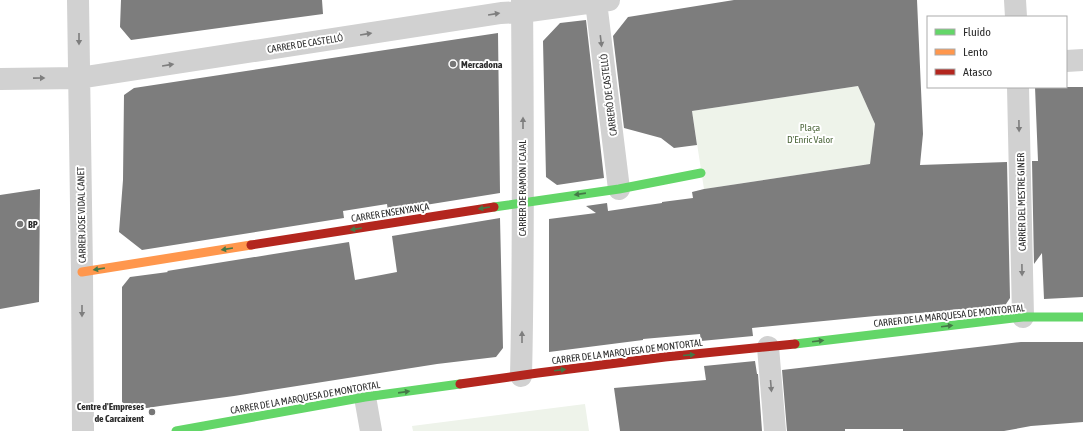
<svg xmlns="http://www.w3.org/2000/svg" width="1083" height="431" font-family="'Asap Condensed',sans-serif">
<rect width="100%" height="100%" fill="#fff"/>
<path fill="#eef3ea" d="M 858,86 L 875,124 L 870,164 L 704,189 L 692,111 Z
M 585,404 L 589,431 L 413,431 L 412,426 Z"/>
<path fill="#7d7d7d" d="M 121,0 L 322,0 L 323,14 L 131,40 L 120,27 Z
M 734,0 L 917,0 L 923,134 L 920,165 L 1007,162 L 1010,298 L 1004,307 L 875,316 L 752,328 L 753,336 L 701,341 L 700,334 L 643,339 L 643,340 L 549,352 L 549,219 L 596,213 L 586,206 L 607,203 L 608,211 L 662,203 L 662,202 L 693,198 L 692,192 L 704,189 L 870,164 L 875,124 L 858,86 L 692,111 L 697,145 L 674,148 L 661,138 L 624,128 L 613,36 L 628,17 Z
M 586,20 L 604,178 L 557,185 L 546,177 L 543,41 L 560,23 Z
M 498,33 L 500,193 L 388,211 L 387,204 L 343,211 L 344,218 L 142,250 L 119,232 L 123,180 L 124,95 L 134,88 Z
M 1035,87 L 1083,87 L 1083,297 L 1044,299 L 1042,253 L 1034,264 L 1032,161 L 1038,161 Z
M 40,189 L 39,302 L 0,309 L 0,195 Z
M 500,218 L 503,348 L 496,357 L 437,364 L 234,396 L 160,406 L 134,410 L 122,402 L 122,287 L 130,277 L 168,272 L 167,271 L 349,242 L 355,280 L 397,272 L 392,236 Z
M 1021,342 L 1083,342 L 1083,422 L 1031,426 L 1004,431 L 903,431 L 903,429 L 845,429 L 845,431 L 787,431 L 782,370 L 816,366 Z
M 755,361 L 757,374 L 758,374 L 762,431 L 620,431 L 614,388 L 706,380 L 704,366 Z"/>
<g fill="none" stroke-linecap="round" stroke-linejoin="round">
<path stroke="#d1d1d1" stroke-width="22" d="M 78,0 L 82,272 L 83,431
M 1015,0 L 1016,17
M 596,2 L 619,189
M 1066,61 L 1083,60
M 0,79 L 79,78 L 501,13 L 522,12 L 609,0
M 1018,87 L 1023,317
M 768,347 L 775,431
M 521,376 C 524,251 523,125 522,0
M 365,397 L 371,431"/>
<path stroke="#63d668" stroke-width="9" d="M 494,207 L 619,189 L 701,173
M 795,344 L 1023,317 L 1083,317
M 176,431 L 365,397 L 460,384"/>
<path stroke="#ff974d" stroke-width="9" d="M 82,272 L 251,245"/>
<path stroke="#b3261e" stroke-width="9" d="M 251,245 L 494,207
M 460,384 L 538,373 L 665,357 L 795,344"/>
</g>
<defs><path id="oneway-solid" d="M-6-.8H1V-3.2L6.5 0L1 3.2V.8H-6Z"/></defs>
<g fill="#7e7e7e">
<use href="#oneway-solid" transform="translate(494 14) rotate(-9)"/>
<use href="#oneway-solid" transform="translate(366 34) rotate(-9)"/>
<use href="#oneway-solid" transform="translate(79 39) rotate(90)"/>
<use href="#oneway-solid" transform="translate(601 41) rotate(83)"/>
<use href="#oneway-solid" transform="translate(168 65) rotate(-9)"/>
<use href="#oneway-solid" transform="translate(39 78) rotate(-1)"/>
<use href="#oneway-solid" transform="translate(523 123) rotate(-90)"/>
<use href="#oneway-solid" transform="translate(1019 126) rotate(89)"/>
<use href="#oneway-solid" transform="translate(1022 270) rotate(89)"/>
<use href="#oneway-solid" transform="translate(82 311) rotate(90)"/>
<use href="#oneway-solid" transform="translate(522 337) rotate(-90)"/>
<use href="#oneway-solid" transform="translate(771 386) rotate(85)"/>
</g>
<g fill="#457847">
<use href="#oneway-solid" transform="translate(580 194) rotate(172)"/>
<use href="#oneway-solid" transform="translate(484 208) rotate(171)"/>
<use href="#oneway-solid" transform="translate(356 229) rotate(171)"/>
<use href="#oneway-solid" transform="translate(227 249) rotate(171)"/>
<use href="#oneway-solid" transform="translate(99 269) rotate(171)"/>
<use href="#oneway-solid" transform="translate(947 326) rotate(-7)"/>
<use href="#oneway-solid" transform="translate(818 341) rotate(-7)"/>
<use href="#oneway-solid" transform="translate(689 355) rotate(-5)"/>
<use href="#oneway-solid" transform="translate(560 370) rotate(-7)"/>
<use href="#oneway-solid" transform="translate(404 392) rotate(-8)"/>
</g>
<g fill="#767676" stroke="#fff" stroke-width="1.5">
<circle cx="453" cy="64" r="4"/>
<circle cx="20" cy="224" r="4"/>
<circle cx="152" cy="412" r="4"/>
</g>
<g text-anchor="middle" stroke-width="4" stroke-linejoin="round" paint-order="stroke">
<g font-size="10" fill="#2c2c2c" stroke="#fff">
<text transform="translate(305 43) rotate(-9)" y="4">CARRER DE CASTELLÓ</text>
<text transform="translate(608 95) rotate(-97)" y="4">CARRERÓ DE CASTELLÓ</text>
<text transform="translate(522 188) rotate(-90)" y="4">CARRER DE RAMON I CAJAL</text>
<text transform="translate(1021 202) rotate(-91)" y="4">CARRER DEL MESTRE GINER</text>
<text transform="translate(390 212) rotate(-9)" y="4">CARRER ENSENYANÇA</text>
<text transform="translate(81 215) rotate(-91)" y="4">CARRER JOSE VIDAL CANET</text>
<text transform="translate(949 315) rotate(-6)" y="4">CARRER DE LA MARQUESA DE MONTORTAL</text>
<text transform="translate(627 351) rotate(-7)" y="4">CARRER DE LA MARQUESA DE MONTORTAL</text>
<text transform="translate(305 397) rotate(-10)" y="4">CARRER DE LA MARQUESA DE MONTORTAL</text>
</g>
<g font-size="10" font-weight="bold" fill="#2c2c2c" stroke="#fff" text-anchor="start">
<text x="461" y="68">Mercadona</text>
<text x="28" y="228">BP</text>
<text x="144" y="410" text-anchor="end">Centre d'Empreses<tspan x="144" dy="12">de Carcaixent</tspan></text>
</g>
<g font-size="10" fill="#4c663b" stroke="#fff">
<text x="810" y="131">Plaça<tspan x="810" dy="12">D'Enric Valor</tspan></text>
</g>
</g>
<rect x="927" y="16" width="140" height="72" fill="#ffffff" stroke="#ababab"/>
<rect x="935" y="29" width="20" height="6" fill="#63d668" stroke="#ababab"/>
<text x="963" y="36" font-size="12" fill="#2c2c2c">Fluido</text>
<rect x="935" y="49" width="20" height="6" fill="#ff974d" stroke="#ababab"/>
<text x="963" y="56" font-size="12" fill="#2c2c2c">Lento</text>
<rect x="935" y="69" width="20" height="6" fill="#b3261e" stroke="#ababab"/>
<text x="963" y="76" font-size="12" fill="#2c2c2c">Atasco</text>
</svg>
